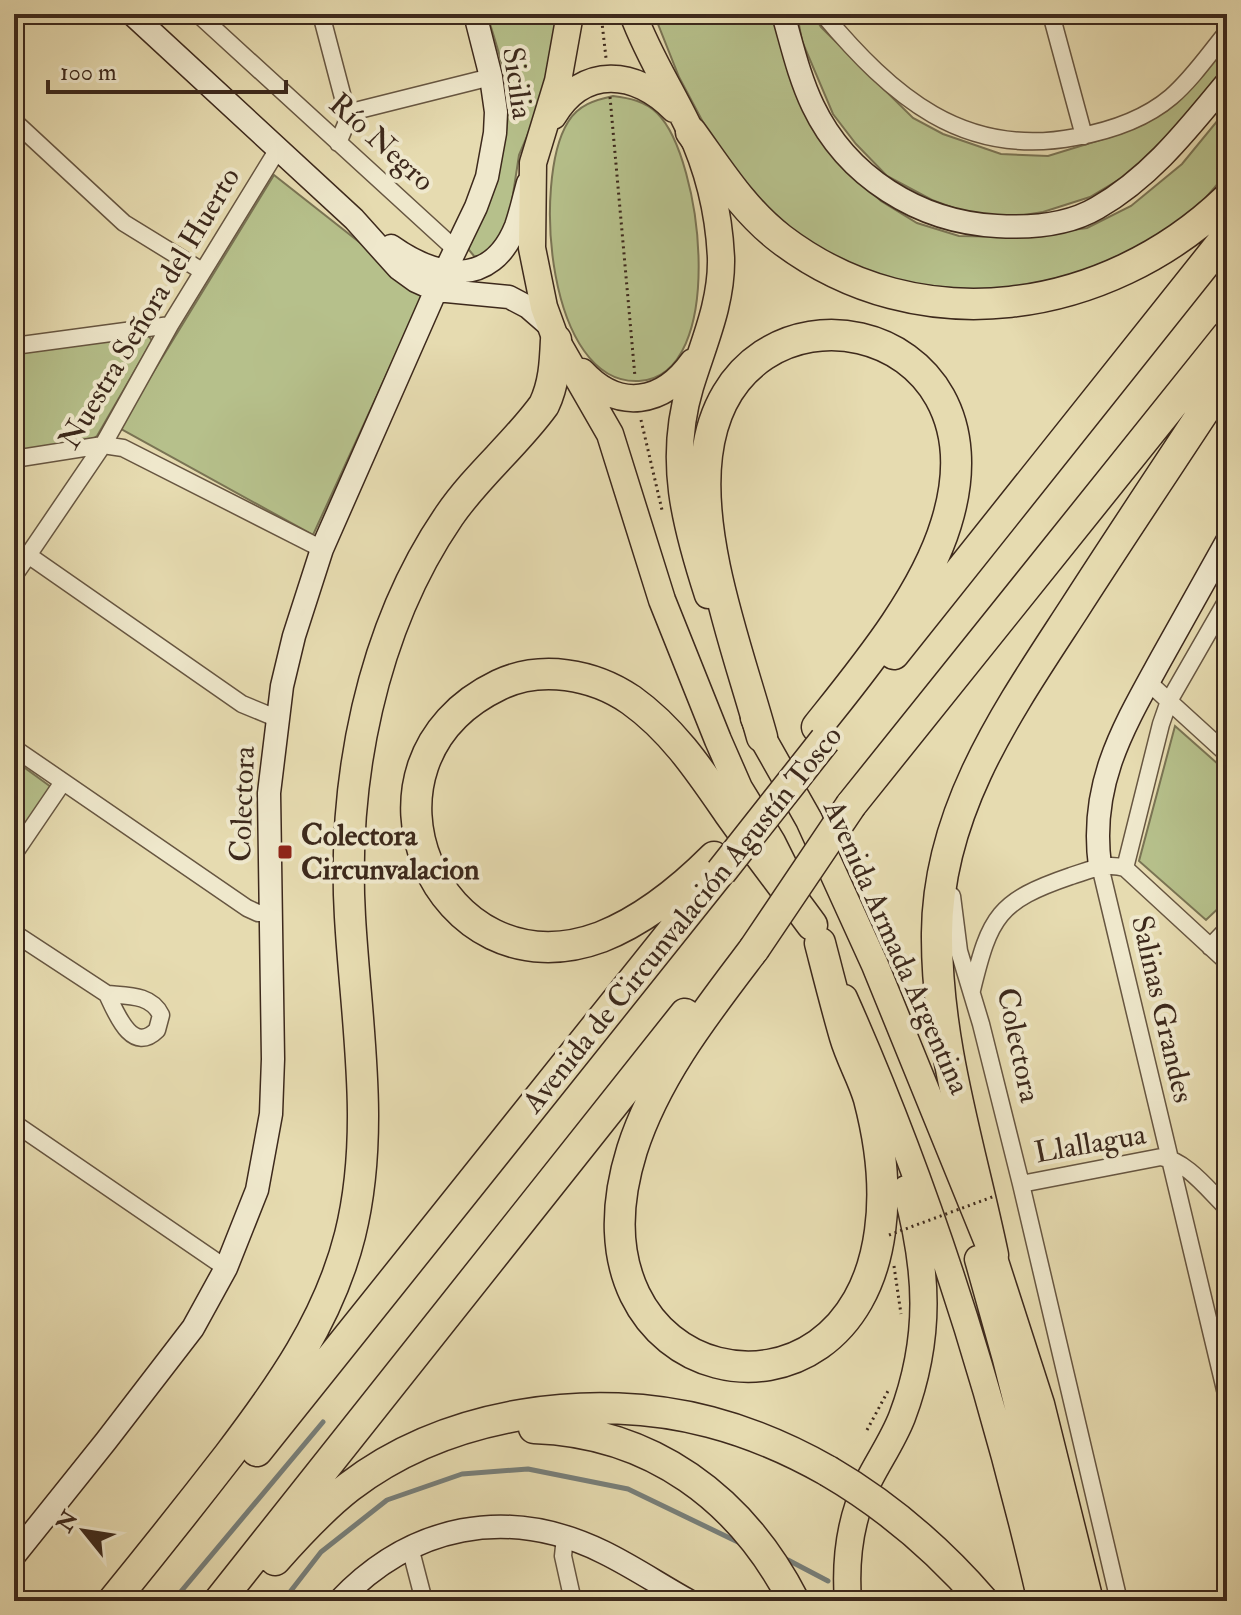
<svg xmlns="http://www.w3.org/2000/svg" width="1241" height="1615" font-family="'IM FELL Double Pica',serif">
<rect width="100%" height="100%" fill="#e6dbb0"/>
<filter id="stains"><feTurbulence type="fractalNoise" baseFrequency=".0025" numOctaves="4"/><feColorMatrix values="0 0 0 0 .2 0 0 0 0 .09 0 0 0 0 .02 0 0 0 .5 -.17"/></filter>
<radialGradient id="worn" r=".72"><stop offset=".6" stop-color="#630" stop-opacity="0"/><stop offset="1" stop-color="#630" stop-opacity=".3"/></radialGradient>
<path fill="#b6c08b" stroke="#7a7454" stroke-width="2" d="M 487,14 L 559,14 L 543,99 L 519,155 L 508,227 L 495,245 L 480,257 L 474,256 L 469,250 L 468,241 C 485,199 507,157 508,111 C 509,79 496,44 487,14 Z
M 654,14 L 777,14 L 801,98 L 829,152 L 881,201 L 917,223 L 959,236 L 1021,237 L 1087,228 L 1131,206 L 1182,164 L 1227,109 L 1227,173 L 1197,208 L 1166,236 L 1090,272 L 991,292 L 904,283 L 822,255 L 789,234 L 722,158 L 679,77 Z
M 797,14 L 813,14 L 821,27 L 913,118 L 943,134 L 1001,154 L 1048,156 L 1113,136 L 1168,110 L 1227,40 L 1227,65 L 1171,132 L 1130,173 L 1090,197 L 1043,212 L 1005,218 L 962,211 L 932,200 L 887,176 L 856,144 L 833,114 L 802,41 Z
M 613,96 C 629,98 645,101 657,113 C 703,158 728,376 639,381 C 547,386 532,180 568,122 C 578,105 595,100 613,96 Z
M 274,175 L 424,293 L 313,535 L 119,428 Z
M 147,333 L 152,341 L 97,436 L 93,439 L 14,451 L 14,354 Z
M 1175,726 L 1227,772 L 1227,900 L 1206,920 L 1139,861 Z
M 14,760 L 51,787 L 14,842 Z"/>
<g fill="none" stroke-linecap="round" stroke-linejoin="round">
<path stroke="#777f7a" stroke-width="5" d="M 788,1560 L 828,1581
M 173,1601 L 323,1422
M 283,1601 L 321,1552 L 387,1500 L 462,1474 L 528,1469 L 628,1489 L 740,1543"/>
<g stroke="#675641" stroke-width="19">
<path id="street" d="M 198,14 L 455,249
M 321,14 L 347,113 L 346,124 L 338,143
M 823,14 C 892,96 963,159 1076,137 C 1109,131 1145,119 1171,97 C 1192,79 1209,54 1227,32
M 1051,14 L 1084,136
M 347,113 L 491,77
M 14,121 L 124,223 L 202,271
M 14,346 L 170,325
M 14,459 L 103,445 L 123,448 L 322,549
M 28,555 L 242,704 L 276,718
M 14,576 L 103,445 L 170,325 L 278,149
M 1148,682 L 1227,754
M 14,748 L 247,908 L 258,913 L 270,913
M 14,854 L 63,782
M 1100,866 L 1227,1398
M 1125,868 L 1161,724 L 1169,701 L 1227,600
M 952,896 L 959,951 L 981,1024 L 1021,1184 L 1119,1601
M 14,933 L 107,994
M 1210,947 L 1227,929
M 972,990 C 990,916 998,901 1071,876 C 1090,870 1106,862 1125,868 L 1227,962
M 107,994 C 127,996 151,994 161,1015 L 157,1030 C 132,1055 116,1013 107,994 Z
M 14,1123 L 226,1268
M 1021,1184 L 1161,1157 C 1187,1161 1209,1191 1227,1208
M 565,1537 L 563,1556 L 573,1601
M 410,1547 L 424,1601"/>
</g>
<g stroke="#3d291c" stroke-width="25">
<path id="secondary" d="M 132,14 L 354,219 L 398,268 L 416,281 L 436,290 L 509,297 L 528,307 L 551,327
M 783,14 C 792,45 799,77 813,106 C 847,177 919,222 997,226 C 1030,228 1068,225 1097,208 C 1151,177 1188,129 1227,82
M 391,246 C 436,278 491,289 516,226 C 521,212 524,197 528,183
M 1100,866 C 1089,784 1123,728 1161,659 C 1183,620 1205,580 1227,541
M 14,1556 L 106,1441 L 193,1328 L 226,1268 L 257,1190 L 271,1114 L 273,1059 L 269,793 L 282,686 L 294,636 L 322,549 L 436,290 L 476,207 L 487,177 L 495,133 L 496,112 L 491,77 L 475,14
M 339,1601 C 411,1525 507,1505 603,1552 C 632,1566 660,1585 689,1601"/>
</g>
<g stroke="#3d291c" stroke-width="29">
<path id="primary" d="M 570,14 L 558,81 L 533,163 L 532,248 L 544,307 L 556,340 L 610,434 L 662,600 L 718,740 L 739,788 L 772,842 L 794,886
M 633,14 C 648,55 671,90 689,128 C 708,168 719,214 721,258 C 722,304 703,344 690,387 C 668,460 685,524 708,595
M 553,116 C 583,65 636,70 674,109
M 582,372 C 619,412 663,404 693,362
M 754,718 L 762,737 L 809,820 L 875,965 L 993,1255 L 1041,1404 L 1090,1601
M 844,998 C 931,1193 993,1393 1041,1601
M 978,1259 L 1006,1359 L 1067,1601
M 848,1601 C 845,1560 850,1519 868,1482 C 879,1460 893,1440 902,1417 C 932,1337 928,1270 906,1189"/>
</g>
<g stroke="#3d291c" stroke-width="33">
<path id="highway" d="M 691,132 C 718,169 743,210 781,239 C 919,344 1106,315 1227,199
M 894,654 L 1227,236
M 762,737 C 739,653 696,542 707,455 C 731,263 1012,313 946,524 C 924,596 864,668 817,727
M 851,805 L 1227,336
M 714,857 C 681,890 644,920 601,937 C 437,998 336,763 499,685 C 541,665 593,674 631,700 C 673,730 700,771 729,813 C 756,851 785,888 812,925
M 754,949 C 707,1011 656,1075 632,1150 C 557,1390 851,1450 880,1231 C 886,1188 880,1141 869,1099 C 863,1078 851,1058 845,1037 C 836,1006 828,974 820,943
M 993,1255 C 971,1149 936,1043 937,933 C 938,809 1009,709 1074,609 C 1124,531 1176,454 1227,376
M 534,1428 C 652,1432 741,1498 794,1601
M 257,1451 L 719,873
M 275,1560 C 298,1534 322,1508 349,1487 C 447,1412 593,1391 710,1422 C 752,1433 791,1450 828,1471
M 113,1601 C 152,1553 191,1504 229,1455 C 280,1388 329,1319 350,1235 C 376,1131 356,1022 350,917 C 342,781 371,630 449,516 C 477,475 515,445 544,405 C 554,384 555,363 556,340
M 219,1601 L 685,1014"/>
</g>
<path stroke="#3d291c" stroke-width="3" stroke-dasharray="2 4" stroke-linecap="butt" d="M 601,14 L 606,58
M 610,97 L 635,377
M 641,420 L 662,510
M 894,1266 L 901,1314
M 867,1430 L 888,1391"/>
<use href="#street" stroke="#efe8cc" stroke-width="16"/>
<use href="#secondary" stroke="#efe8cc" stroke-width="22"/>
<use href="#primary" stroke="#e6dbb0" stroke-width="26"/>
<use href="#highway" stroke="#e6dbb0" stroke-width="30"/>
<g stroke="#3d291c" stroke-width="33" stroke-linecap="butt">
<path id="highway-bridge" d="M 721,872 L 825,740
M 754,949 L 851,805
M 828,1471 C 888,1506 938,1549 983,1601"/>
</g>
<path stroke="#3d291c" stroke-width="3" stroke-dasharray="2 4" stroke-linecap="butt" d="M 889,1235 L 995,1196"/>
<use href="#highway-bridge" stroke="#e6dbb0" stroke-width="30"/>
</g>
<rect fill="#8f2418" stroke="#efe8cc" stroke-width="3" x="277" y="844" width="16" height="16" rx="4"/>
<g text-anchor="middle" stroke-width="8" stroke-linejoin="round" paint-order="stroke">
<g font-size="30" fill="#3d291c" stroke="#efe8cc">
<text transform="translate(518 83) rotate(82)" y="10">Sicilia</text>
<text transform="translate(382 142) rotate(42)" y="10">Río Negro</text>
<text transform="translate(149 308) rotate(-59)" y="10">Nuestra Señora del Huerto</text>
<text transform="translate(242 804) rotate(-88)" y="10">Colectora</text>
<text transform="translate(682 919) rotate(-51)" y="10">Avenida de Circunvalación Agustín Tosco</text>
<text transform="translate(897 947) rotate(66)" y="10">Avenida Armada Argentina</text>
<text transform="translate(1163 1009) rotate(77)" y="10">Salinas Grandes</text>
<text transform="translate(1019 1045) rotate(78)" y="10">Colectora</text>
<text transform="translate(1090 1143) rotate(-10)" y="10">Llallagua</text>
</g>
<g font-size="30" font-weight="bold" fill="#3d291c" stroke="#efe8cc" text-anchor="start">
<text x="301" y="845">Colectora<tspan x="301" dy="34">Circunvalacion</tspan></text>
</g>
</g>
<rect width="1241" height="1615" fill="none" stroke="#e6dbb0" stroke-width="48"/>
<rect x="16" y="16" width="1209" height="1583" fill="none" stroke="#3d291c" stroke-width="4"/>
<rect x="24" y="24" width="1193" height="1567" fill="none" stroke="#3d291c" stroke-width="2"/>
<g transform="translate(84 1531) rotate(300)" stroke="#efe8cc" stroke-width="6" paint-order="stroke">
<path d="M0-6L14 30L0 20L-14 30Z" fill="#3d291c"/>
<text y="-12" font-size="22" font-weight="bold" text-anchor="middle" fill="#3d291c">N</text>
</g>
<path d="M48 80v12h238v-12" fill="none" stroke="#3d291c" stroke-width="4"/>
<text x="60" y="80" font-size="24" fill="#3d291c" stroke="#efe8cc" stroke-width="6" paint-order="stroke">100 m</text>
<rect width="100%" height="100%" filter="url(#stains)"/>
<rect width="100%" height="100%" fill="url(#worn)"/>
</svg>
